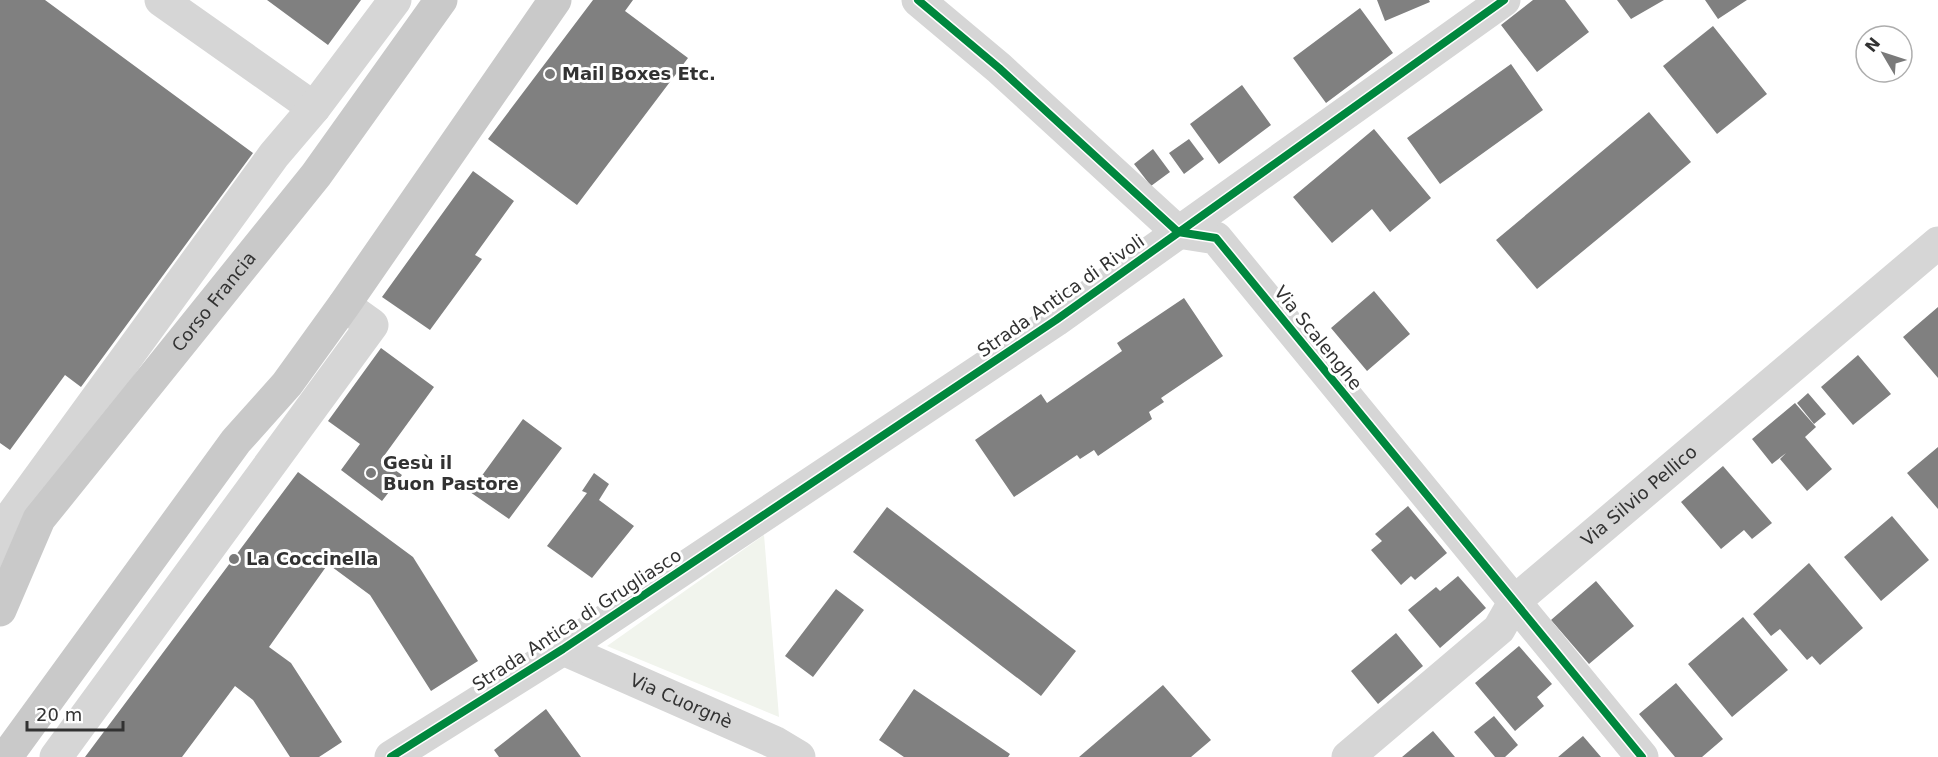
<svg xmlns="http://www.w3.org/2000/svg" width="1938" height="757" font-family="'DejaVu Sans',sans-serif">
<rect width="100%" height="100%" fill="#fff"/>
<path fill="#f1f4ed" d="M 764,535 L 779,717 L 607,646 Z"/>
<path fill="#808080" d="M 0,0 L 45,0 L 253,153 L 81,387 L 65,375 L 10,450 L 0,443 Z
M 267,0 L 361,0 L 328,45 Z
M 593,0 L 633,0 L 625,11 L 688,58 L 577,205 L 488,139 Z
M 1377,0 L 1429,0 L 1430,2 L 1385,21 Z
M 1533,0 L 1565,0 L 1589,32 L 1537,72 L 1501,25 Z
M 1617,0 L 1664,0 L 1631,19 Z
M 1705,0 L 1747,0 L 1718,19 Z
M 1360,8 L 1393,53 L 1326,103 L 1293,58 Z
M 1713,26 L 1767,94 L 1717,134 L 1663,66 Z
M 1511,64 L 1543,110 L 1440,184 L 1407,138 Z
M 1242,85 L 1271,125 L 1219,164 L 1190,124 Z
M 1649,112 L 1691,162 L 1537,289 L 1496,240 Z
M 1374,129 L 1431,198 L 1390,232 L 1372,209 L 1332,243 L 1293,197 Z
M 1189,139 L 1204,159 L 1184,174 L 1169,153 Z
M 1153,149 L 1170,172 L 1151,186 L 1134,164 Z
M 473,171 L 514,201 L 475,255 L 482,259 L 430,330 L 382,297 Z
M 1374,291 L 1410,334 L 1367,371 L 1331,328 Z
M 1184,298 L 1223,356 L 1161,398 L 1164,402 L 1149,412 L 1152,419 L 1098,456 L 1094,450 L 1080,459 L 1077,455 L 1014,497 L 975,440 L 1041,394 L 1047,403 L 1122,351 L 1117,343 Z
M 1938,307 L 1938,378 L 1903,337 Z
M 381,348 L 434,387 L 381,460 L 402,475 L 382,501 L 341,470 L 360,444 L 328,421 Z
M 1858,355 L 1891,394 L 1853,425 L 1821,387 Z
M 1808,393 L 1826,414 L 1814,424 L 1797,403 Z
M 1795,403 L 1816,427 L 1805,437 L 1832,469 L 1807,491 L 1780,459 L 1786,453 L 1772,464 L 1752,439 Z
M 523,419 L 562,448 L 509,519 L 470,492 Z
M 1938,447 L 1938,509 L 1907,473 Z
M 1723,466 L 1772,523 L 1752,539 L 1744,530 L 1721,549 L 1681,502 Z
M 298,472 L 413,557 L 478,661 L 431,691 L 370,595 L 328,564 L 269,647 L 291,663 L 342,742 L 319,757 L 290,757 L 253,700 L 235,686 L 182,757 L 85,757 Z
M 594,473 L 609,484 L 599,500 L 634,526 L 592,578 L 547,546 L 587,493 L 582,491 Z
M 1408,506 L 1447,553 L 1415,580 L 1411,576 L 1401,585 L 1371,550 L 1382,541 L 1375,534 Z
M 887,507 L 1076,651 L 1041,696 L 853,552 Z
M 1892,516 L 1929,560 L 1881,601 L 1844,557 Z
M 1809,563 L 1863,628 L 1820,665 L 1812,656 L 1807,660 L 1780,629 L 1771,636 L 1753,614 Z
M 1458,576 L 1486,608 L 1440,648 L 1408,610 L 1436,587 L 1440,591 Z
M 1596,581 L 1634,626 L 1589,664 L 1551,620 Z
M 836,589 L 864,610 L 813,677 L 785,656 Z
M 1743,617 L 1788,670 L 1732,717 L 1688,664 Z
M 1396,633 L 1423,666 L 1378,704 L 1351,671 Z
M 1519,646 L 1552,684 L 1537,697 L 1544,706 L 1515,731 L 1475,683 Z
M 1676,683 L 1723,739 L 1702,757 L 1675,757 L 1639,714 Z
M 1163,685 L 1211,740 L 1191,757 L 1079,757 Z
M 914,689 L 1010,754 L 1008,757 L 904,757 L 879,740 Z
M 546,709 L 581,757 L 499,757 L 494,750 Z
M 1494,716 L 1518,745 L 1505,757 L 1495,757 L 1474,732 Z
M 1433,731 L 1455,757 L 1402,757 Z
M 1583,736 L 1601,757 L 1558,757 Z"/>
<g fill="none" stroke-linecap="round" stroke-linejoin="round">
<g stroke="#d6d6d6" stroke-width="33">
<path d="M 161,0 L 314,108"/>
<path d="M 918,0 L 999,68 L 1178,232 L 1216,238 L 1642,757"/>
<path d="M 0,561 L 4,556 L 12,515 L 274,155 L 314,108 L 395,0"/>
<path id="s1" d="M 563,649 L 774,742 L 799,757"/>
<path d="M 56,757 L 372,325 L 344,305"/>
<path d="M 391,757 L 563,649 L 1056,320 L 1504,0"/>
<path id="s2" d="M 1348,757 L 1499,629 L 1515,601 L 1938,243"/>
</g>
<g stroke="#c9c9c9" stroke-width="33">
<path id="s3" d="M 0,610 L 39,519 L 316,175 L 441,0"/>
<path d="M 6,757 L 236,441 L 287,384 L 344,305 L 555,0"/>
</g>
<g stroke="#fff" stroke-width="11">
<path id="cycleway" d="M 918,0 L 999,68 L 1178,232 L 1216,238 L 1642,757
M 391,757 L 563,649 L 1056,320 L 1504,0"/>
</g>
<use href="#cycleway" stroke="#00873e" stroke-width="8"/>
</g>
<g fill="#7a7a7a" stroke="#fff" stroke-width="2">
<circle cx="550" cy="74" r="6"/>
<circle cx="371" cy="473" r="6"/>
<circle cx="234" cy="559" r="6"/>
</g>
<g text-anchor="middle" stroke-width="6" stroke-linejoin="round" paint-order="stroke">
<g font-size="18" font-weight="bold" fill="#323232" stroke="#fff" text-anchor="start">
<text x="562" y="80">Mail Boxes Etc.</text>
<text x="383" y="469">Gesù il<tspan x="383" dy="21">Buon Pastore</tspan></text>
<text x="246" y="565">La Coccinella</text>
</g>
<g font-size="18" fill="#323232" stroke="#fff">
<text transform="translate(1061 296) rotate(-35)" y="6">Strada Antica di Rivoli</text>
<text dy="6" stroke="none"><textPath href="#s3" startOffset="378">Corso Francia</textPath></text>
<text transform="translate(1318 338) rotate(51)" y="6">Via Scalenghe</text>
<text dy="6" stroke="none"><textPath href="#s2" startOffset="393">Via Silvio Pellico</textPath></text>
<text transform="translate(577 620) rotate(-33)" y="6">Strada Antica di Grugliasco</text>
<text dy="6" stroke="none"><textPath href="#s1" startOffset="129">Via Cuorgnè</textPath></text>
</g>
</g>
<g transform="translate(1884 54) rotate(309)"><circle r="28" fill="#ffffff" stroke="#adadad" stroke-width="1.5"/>
<path d="M0-4.5L10 22L0 15L-10 22Z" fill="#7a7a7a"/>
<text y="-9" font-size="16" font-weight="bold" text-anchor="middle" fill="#323232">N</text>
</g>
<path d="M27 721v9h96v-9" fill="none" stroke="#323232" stroke-width="3"/>
<text x="36" y="721" font-size="18" fill="#323232" stroke="#ffffff" stroke-width="4.5" paint-order="stroke">20 m</text>
</svg>
